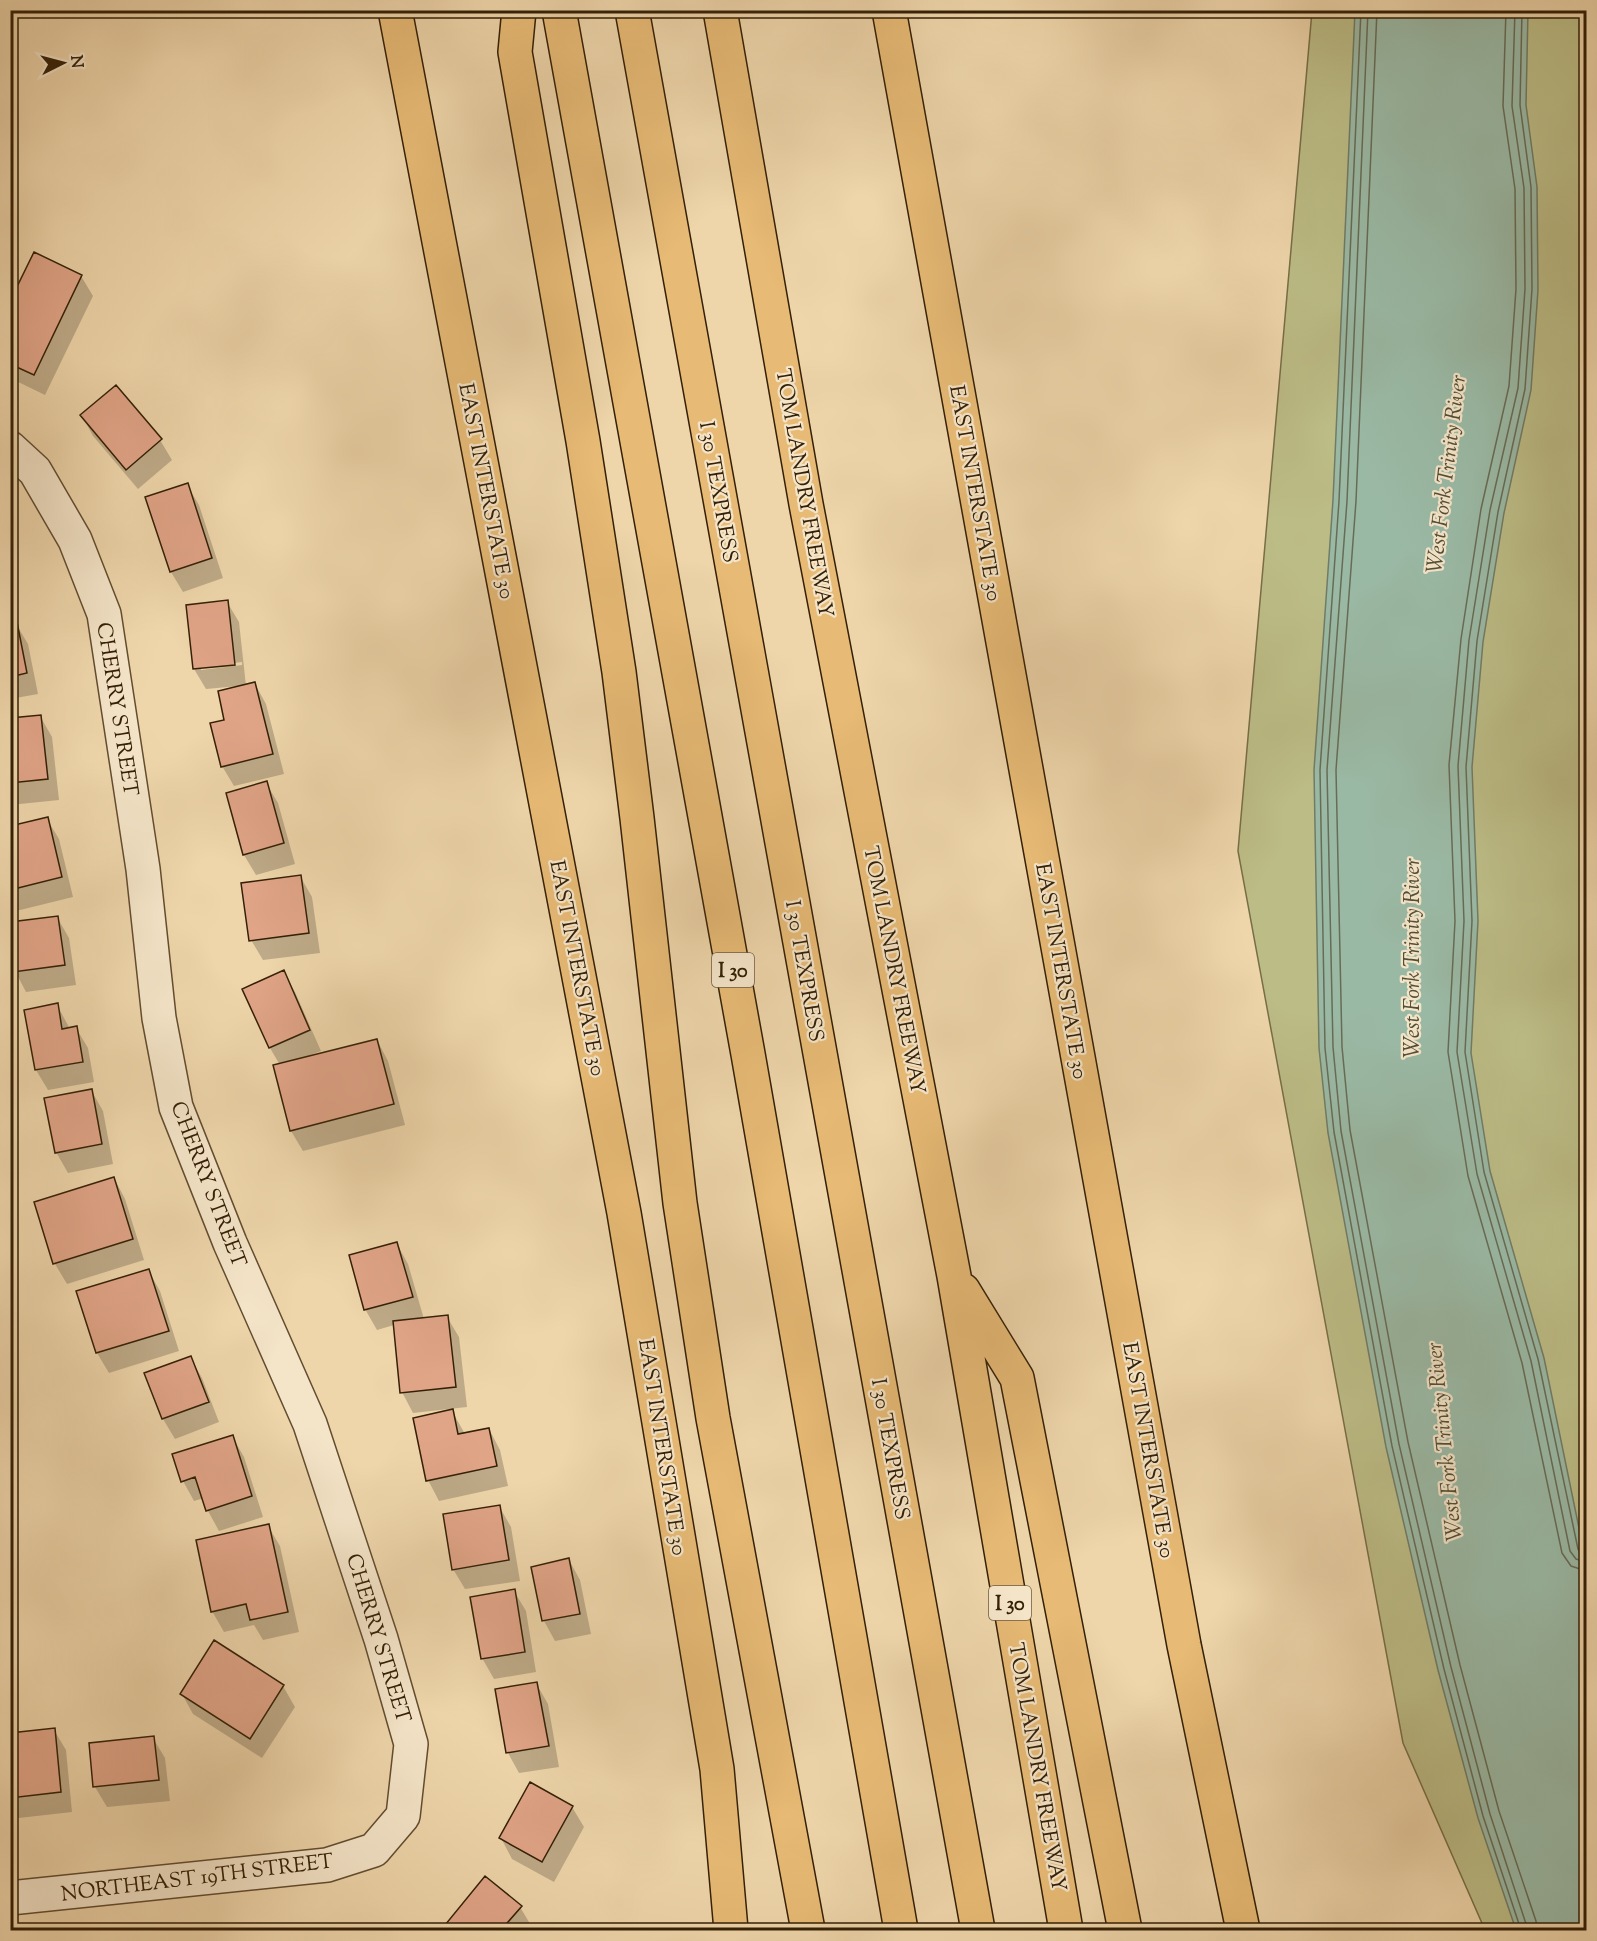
<svg xmlns="http://www.w3.org/2000/svg" width="1597" height="1941" font-family="'Sorts Mill Goudy',serif">
<rect width="100%" height="100%" fill="#eed5aa"/>
<filter id="stains"><feTurbulence type="fractalNoise" baseFrequency=".00333" numOctaves="4"/><feColorMatrix values="0 0 0 0 .2 0 0 0 0 .09 0 0 0 0 .02 0 0 0 .5 -.17"/></filter>
<radialGradient id="worn" r=".72"><stop offset=".6" stop-color="#630" stop-opacity="0"/><stop offset="1" stop-color="#630" stop-opacity=".3"/></radialGradient>
<path fill="#bcbc86" stroke="#786e46" stroke-width="1.5" d="M 1312,11 L 1586,11 L 1586,1930 L 1485,1930 L 1403,1743 L 1238,851 Z"/>
<path fill="#9ab9a5" stroke="#717c66" stroke-width="1.5" d="M 1355,11 L 1528,11 L 1526,105 L 1537,187 L 1538,290 L 1531,390 L 1504,513 L 1483,642 L 1472,767 L 1478,921 L 1471,1053 L 1490,1171 L 1544,1358 L 1586,1562 L 1586,1930 L 1516,1930 L 1478,1818 L 1438,1670 L 1386,1447 L 1328,1133 L 1319,1048 L 1314,770 L 1333,500 Z"/>
<path fill="#0003" fill-rule="evenodd" d="M 81,276 L 93,296 L 45,395 L 10,378 L 10,304 Z
M 82,416 L 160,440 L 172,460 L 138,489 L 93,436 Z
M 187,485 L 199,505 L 223,578 L 183,592 L 171,572 L 147,498 Z
M 227,602 L 239,622 L 246,686 L 255,684 L 266,704 L 284,774 L 234,786 L 222,766 L 226,721 L 239,686 L 206,689 L 194,669 ZM 242,662 L 242,665 L 201,670 L 201,667 Z
M 16,624 L 28,644 L 38,694 L 10,699 L 10,625 Z
M 40,716 L 52,737 L 59,800 L 10,805 L 10,719 Z
M 266,783 L 278,803 L 295,864 L 256,875 L 244,855 Z
M 47,819 L 59,839 L 73,897 L 16,911 L 10,902 L 10,828 Z
M 300,876 L 312,897 L 320,953 L 263,960 L 251,940 Z
M 57,917 L 69,938 L 76,985 L 26,992 L 15,971 Z
M 283,972 L 295,992 L 321,1051 L 308,1056 L 309,1058 L 377,1040 L 388,1061 L 405,1125 L 303,1151 L 291,1131 L 280,1065 L 270,1048 L 244,990 Z
M 57,1005 L 70,1029 L 76,1028 L 88,1048 L 94,1082 L 48,1090 L 36,1070 L 25,1011 Z
M 91,1090 L 103,1111 L 113,1164 L 68,1173 L 56,1152 Z
M 114,1178 L 125,1199 L 144,1260 L 67,1284 L 55,1264 L 36,1203 Z
M 397,1244 L 408,1264 L 424,1319 L 447,1317 L 459,1337 L 467,1407 L 413,1413 L 402,1392 L 394,1325 L 377,1330 L 365,1309 Z
M 148,1270 L 160,1291 L 179,1351 L 109,1373 L 97,1353 L 78,1292 Z
M 190,1357 L 202,1378 L 219,1422 L 175,1439 L 163,1419 L 146,1374 Z
M 452,1411 L 465,1434 L 489,1429 L 500,1450 L 508,1486 L 439,1501 L 428,1480 Z
M 232,1436 L 244,1457 L 263,1517 L 219,1531 L 208,1511 L 204,1498 L 194,1501 L 183,1481 Z
M 499,1506 L 511,1527 L 520,1581 L 465,1589 L 453,1569 Z
M 268,1526 L 280,1546 L 299,1632 L 263,1640 L 254,1625 L 224,1632 L 212,1611 Z
M 569,1560 L 580,1580 L 591,1634 L 555,1641 L 544,1621 L 533,1568 Z
M 514,1591 L 526,1611 L 536,1672 L 494,1679 L 482,1658 Z
M 536,1683 L 548,1704 L 559,1767 L 519,1773 L 508,1753 L 497,1690 Z
M 283,1686 L 295,1707 L 262,1758 L 193,1714 L 182,1694 Z
M 54,1730 L 66,1750 L 72,1812 L 10,1819 L 10,1734 Z
M 153,1738 L 165,1758 L 170,1801 L 107,1807 L 95,1787 L 90,1744 Z
M 572,1807 L 584,1827 L 554,1882 L 512,1859 L 501,1838 Z
M 520,1907 L 532,1927 L 529,1930 L 450,1930 L 447,1925 Z"/>
<g fill="none" stroke-linecap="round" stroke-linejoin="round">
<path stroke="#676c56" stroke-width="1.5" d="M 1361,10 L 1339,501 L 1320,770 L 1325,1048 L 1334,1132 L 1392,1446 L 1444,1669 L 1483,1816 L 1521,1930
M 1368,10 L 1347,501 L 1327,770 L 1333,1047 L 1341,1131 L 1399,1444 L 1451,1667 L 1490,1814 L 1528,1930
M 1377,10 L 1356,501 L 1336,770 L 1342,1047 L 1350,1130 L 1408,1442 L 1460,1665 L 1499,1811 L 1536,1921 L 1537,1930
M 1506,10 L 1503,106 L 1515,189 L 1516,289 L 1509,386 L 1481,509 L 1461,639 L 1449,765 L 1455,921 L 1448,1052 L 1468,1176 L 1522,1363 L 1562,1553 L 1571,1566 L 1586,1571
M 1515,10 L 1512,106 L 1524,188 L 1525,289 L 1518,388 L 1490,510 L 1469,640 L 1458,766 L 1464,921 L 1457,1052 L 1477,1174 L 1531,1361 L 1570,1551 L 1576,1559 L 1586,1562
M 1522,10 L 1520,105 L 1531,187 L 1532,289 L 1525,389 L 1498,512 L 1477,641 L 1466,767 L 1472,921 L 1465,1052 L 1484,1172 L 1538,1359 L 1578,1549 L 1581,1553 L 1586,1554"/>
</g>
<path fill="#e0a487" stroke="#342007" stroke-width="1.5" d="M 34,252 L 82,275 L 34,375 L 10,364 L 10,301 Z
M 116,385 L 162,439 L 126,470 L 80,415 Z
M 188,483 L 212,558 L 170,572 L 145,497 Z
M 228,600 L 235,665 L 193,669 L 186,605 Z
M 17,622 L 27,673 L 10,677 L 10,623 Z
M 255,682 L 273,754 L 221,767 L 210,723 L 224,720 L 218,691 Z
M 41,715 L 48,779 L 10,783 L 10,718 Z
M 267,781 L 284,843 L 243,855 L 226,793 Z
M 48,817 L 62,877 L 10,890 L 10,826 Z
M 301,875 L 309,933 L 249,941 L 241,883 Z
M 58,916 L 65,965 L 13,972 L 10,951 L 10,922 Z
M 284,970 L 310,1030 L 269,1048 L 242,989 Z
M 58,1003 L 62,1029 L 77,1026 L 83,1062 L 35,1070 L 24,1010 Z
M 377,1039 L 394,1104 L 290,1131 L 273,1065 Z
M 92,1089 L 102,1144 L 55,1153 L 44,1098 Z
M 114,1177 L 133,1239 L 53,1264 L 34,1202 Z
M 397,1242 L 413,1297 L 364,1310 L 349,1255 Z
M 149,1269 L 169,1331 L 96,1353 L 76,1291 Z
M 448,1315 L 456,1387 L 400,1393 L 393,1321 Z
M 191,1356 L 209,1402 L 162,1419 L 144,1373 Z
M 453,1409 L 458,1434 L 489,1428 L 497,1466 L 426,1481 L 413,1418 Z
M 233,1435 L 252,1496 L 206,1511 L 195,1477 L 181,1482 L 172,1454 Z
M 500,1505 L 509,1560 L 452,1570 L 443,1514 Z
M 269,1524 L 288,1612 L 250,1620 L 246,1604 L 211,1612 L 196,1540 Z
M 569,1558 L 580,1614 L 542,1621 L 531,1567 Z
M 515,1589 L 525,1652 L 481,1659 L 470,1597 Z
M 214,1640 L 284,1685 L 250,1739 L 180,1694 Z
M 537,1682 L 549,1746 L 506,1753 L 495,1689 Z
M 55,1728 L 61,1792 L 10,1798 L 10,1733 Z
M 154,1736 L 159,1780 L 93,1787 L 89,1743 Z
M 530,1782 L 573,1806 L 542,1862 L 499,1838 Z
M 485,1876 L 522,1906 L 501,1930 L 452,1930 L 445,1925 Z"/>
<g fill="none" stroke-linecap="round" stroke-linejoin="round">
<g stroke="#624d30" stroke-width="36">
<path id="minor" d="M 10,448 L 35,471 L 75,540 L 104,614 L 143,869 L 159,1018 L 176,1107 L 230,1243 L 310,1424 L 381,1639 L 411,1744 L 403,1816 L 374,1850 L 327,1865 L 10,1898"/>
</g>
<g stroke="#342007" stroke-width="36">
<path id="major" d="M 395,10 L 624,1213 L 717,1769 L 731,1930
M 889,10 L 1184,1645 L 1243,1930"/>
</g>
<g stroke="#342007" stroke-width="36">
<path id="highway" d="M 519,10 L 515,52 L 583,441 L 619,672 L 637,818 L 680,1203 L 713,1418 L 808,1930
M 559,10 L 748,1054 L 901,1930
M 632,10 L 978,1930
M 720,10 L 806,504 L 954,1276 L 1066,1930
M 963,1290 L 1017,1378 L 1125,1930"/>
</g>
<use href="#minor" stroke="#f4e4c8" stroke-width="33"/>
<use href="#major" stroke="#e7ba75" stroke-width="33"/>
<use href="#highway" stroke="#e7ba75" stroke-width="33"/>
</g>
<g text-anchor="middle" stroke-width="4.5" stroke-linejoin="round" paint-order="stroke">
<g fill="#f4e4c8" stroke="#6e5b41" stroke-width="1.5">
<rect x="712" y="953" width="42" height="34" rx="4.5"/>
<rect x="989" y="1586" width="42" height="34" rx="4.5"/>
</g>
<g font-size="20" font-weight="bold" fill="#342007">
<text x="733" y="977">I 30</text>
<text x="1010" y="1610">I 30</text>
</g>
<g font-size="21" fill="#342007" stroke="#f4e4c8">
<text transform="translate(487 491) rotate(79)" y="7">EAST INTERSTATE 30</text>
<text transform="translate(719 492) rotate(80)" y="7">I 30 TEXPRESS</text>
<text transform="translate(805 493) rotate(80)" y="7">TOM LANDRY FREEWAY</text>
<text transform="translate(976 493) rotate(80)" y="7">EAST INTERSTATE 30</text>
<text transform="translate(118 709) rotate(81)" y="7">CHERRY STREET</text>
<text transform="translate(578 968) rotate(79)" y="7">EAST INTERSTATE 30</text>
<text transform="translate(895 970) rotate(79)" y="7">TOM LANDRY FREEWAY</text>
<text transform="translate(805 971) rotate(80)" y="7">I 30 TEXPRESS</text>
<text transform="translate(1062 971) rotate(80)" y="7">EAST INTERSTATE 30</text>
<text transform="translate(209 1184) rotate(69)" y="7">CHERRY STREET</text>
<text transform="translate(663 1447) rotate(81)" y="7">EAST INTERSTATE 30</text>
<text transform="translate(891 1449) rotate(80)" y="7">I 30 TEXPRESS</text>
<text transform="translate(1149 1450) rotate(80)" y="7">EAST INTERSTATE 30</text>
<text transform="translate(379 1638) rotate(73)" y="7">CHERRY STREET</text>
<text transform="translate(1038 1767) rotate(80)" y="7">TOM LANDRY FREEWAY</text>
<text transform="translate(197 1877) rotate(-7)" y="7">NORTHEAST 19TH STREET</text>
</g>
<g font-size="22" font-style="italic" fill="#534e36" stroke="#f4e4c8">
<text transform="translate(1445 474) rotate(-83)" y="8">West Fork Trinity River</text>
<text transform="translate(1411 958) rotate(-90)" y="8">West Fork Trinity River</text>
<text transform="translate(1443 1442) rotate(-96)" y="8">West Fork Trinity River</text>
</g>
</g>
<rect width="1597" height="1941" fill="none" stroke="#eed5aa" stroke-width="36"/>
<rect x="12" y="12" width="1573" height="1917" fill="none" stroke="#342007" stroke-width="3"/>
<rect x="18" y="18" width="1561" height="1905" fill="none" stroke="#342007" stroke-width="1.5"/>
<g transform="translate(63 63) rotate(84)" stroke="#f4e4c8" stroke-width="4.5" paint-order="stroke">
<path d="M0-4.5L10 22L0 15L-10 22Z" fill="#342007"/>
<text y="-9" font-size="16" font-weight="bold" text-anchor="middle" fill="#342007">N</text>
</g>
<rect width="100%" height="100%" filter="url(#stains)"/>
<rect width="100%" height="100%" fill="url(#worn)"/>
</svg>
